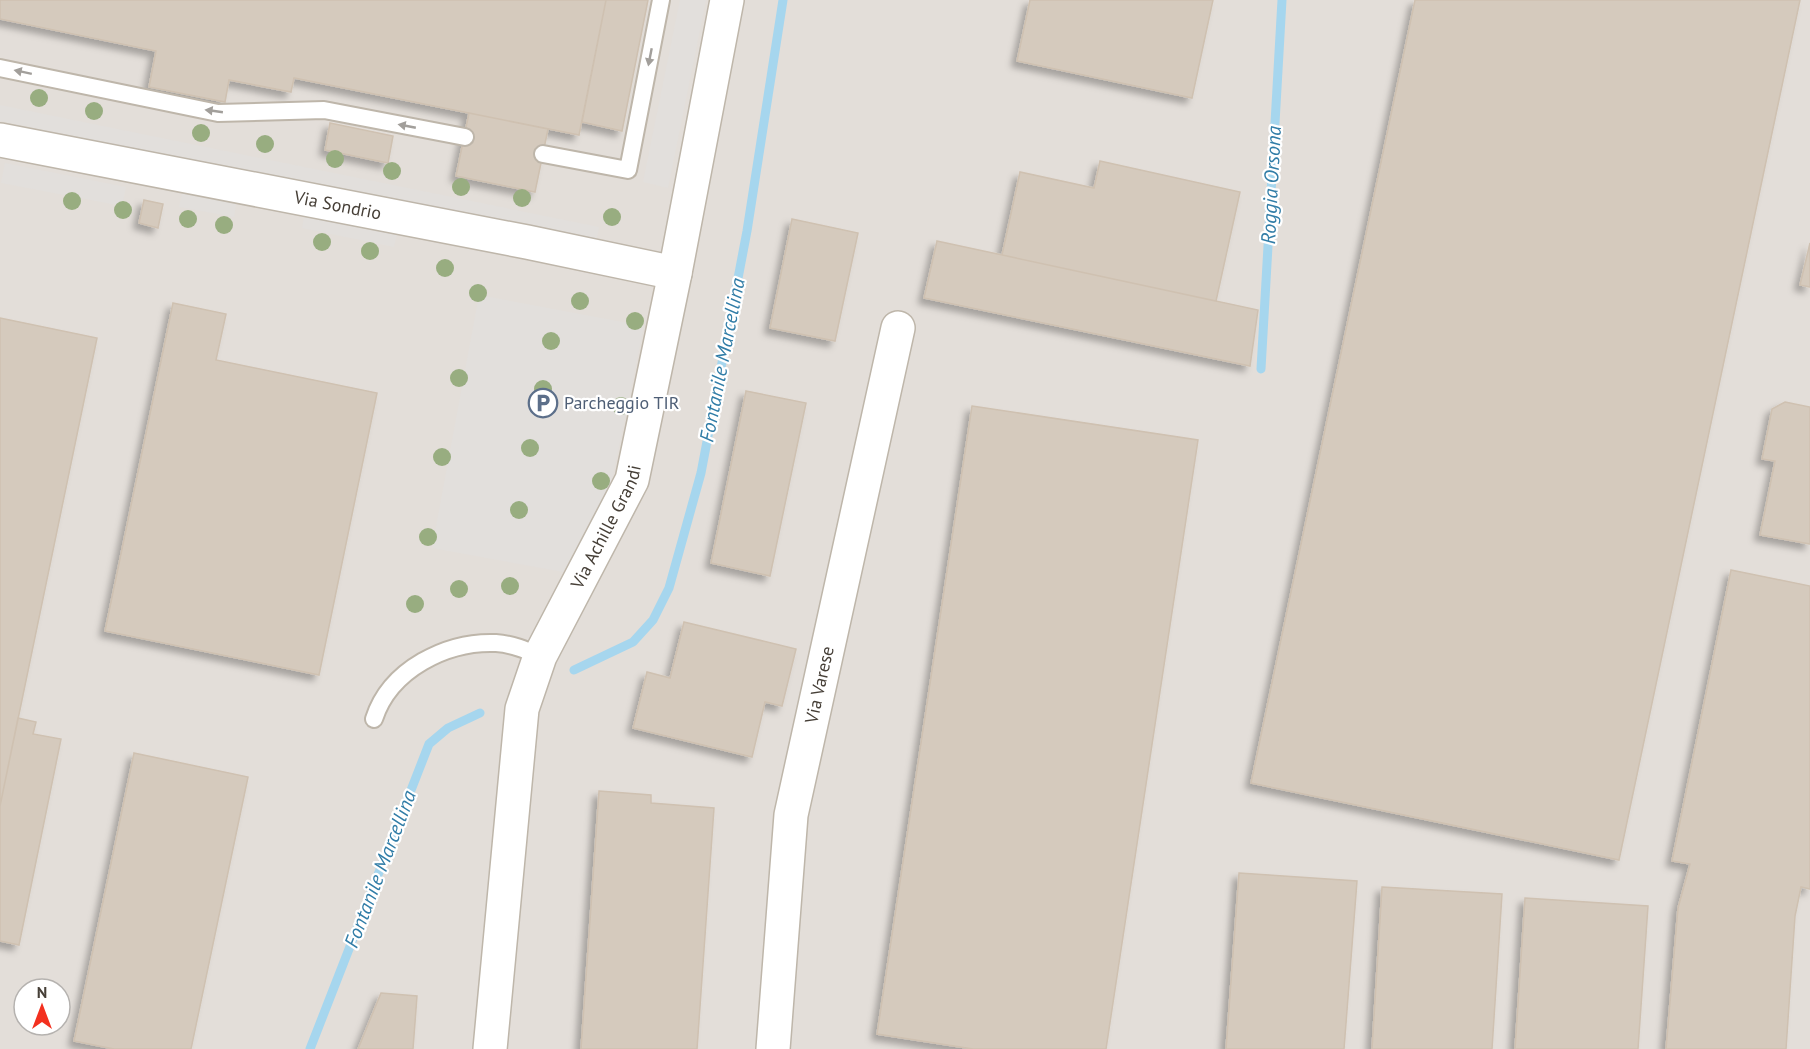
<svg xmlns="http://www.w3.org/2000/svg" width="1810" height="1049" font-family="'PT Sans',sans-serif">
<defs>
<filter id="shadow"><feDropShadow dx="-5.5" dy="5.5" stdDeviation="3" flood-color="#0004"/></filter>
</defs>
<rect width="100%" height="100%" fill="#f3efe8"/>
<path fill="#e3ded9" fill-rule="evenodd" d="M 0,0 L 1810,0 L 1810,1049 L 0,1049 ZM 24,989 L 60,989 L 60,1025 L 24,1025 Z"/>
<path fill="#e2dfdc" d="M 680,0 L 706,0 L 668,188 L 643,182 Z
M 0,105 L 599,227 L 596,243 L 0,121 Z
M 5,163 L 126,187 L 122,206 L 1,183 Z
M 183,188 L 237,198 L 234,217 L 179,207 Z
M 305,211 L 398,230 L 394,247 L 302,228 Z
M 479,295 L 644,326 L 612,480 L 563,572 L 432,548 Z"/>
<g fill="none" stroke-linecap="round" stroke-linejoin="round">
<path stroke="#a6d6ee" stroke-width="9" d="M 1261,369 L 1282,0
M 574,670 L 633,642 L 653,620 L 669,588 L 701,473 L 747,231 L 783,0
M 310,1049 L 429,744 L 448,728 L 480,713"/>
</g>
<path fill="#d5cabd" stroke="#cfc1b1" stroke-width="1.5" filter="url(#shadow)" d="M 0,0 L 606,0 L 579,135 L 294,78 L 291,92 L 229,80 L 225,102 L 149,87 L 156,51 L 0,19 Z
M 606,0 L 648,0 L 622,131 L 582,122 Z
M 1030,0 L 1213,0 L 1192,98 L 1017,61 Z
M 1415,0 L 1800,0 L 1619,860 L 1251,783 Z
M 469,113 L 548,129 L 535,192 L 456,176 Z
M 330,123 L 393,136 L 388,163 L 325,150 Z
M 1100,161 L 1240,192 L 1216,301 L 1002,255 L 1020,172 L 1094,188 Z
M 144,200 L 163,204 L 158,228 L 139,223 Z
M 792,219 L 858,233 L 835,341 L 770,328 Z
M 937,241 L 1258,310 L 1250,366 L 924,298 Z
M 1810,243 L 1810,287 L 1800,285 Z
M 173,303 L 226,314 L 216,360 L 377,393 L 319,675 L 105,631 Z
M 0,318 L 97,338 L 0,806 Z
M 746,391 L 806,403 L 770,576 L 711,563 Z
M 1785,402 L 1810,407 L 1810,544 L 1760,535 L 1775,461 L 1762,459 L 1772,409 Z
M 972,406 L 1198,440 L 1106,1049 L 973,1049 L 877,1034 Z
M 1731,570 L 1810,586 L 1810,889 L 1801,887 L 1795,916 L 1786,1049 L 1666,1049 L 1678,908 L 1690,864 L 1672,861 Z
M 684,622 L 796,649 L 782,706 L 765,702 L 752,757 L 633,728 L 647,672 L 670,678 Z
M 18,718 L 36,722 L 33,734 L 61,739 L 19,945 L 0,941 L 0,806 Z
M 134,753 L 248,777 L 191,1049 L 114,1049 L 74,1041 Z
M 599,791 L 651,795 L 651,803 L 714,808 L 697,1049 L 581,1049 Z
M 1239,873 L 1357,881 L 1344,1049 L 1226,1049 Z
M 1382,887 L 1502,894 L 1492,1049 L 1372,1049 Z
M 1525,898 L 1648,906 L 1638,1049 L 1515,1049 Z
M 381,993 L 417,996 L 413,1049 L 358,1049 Z"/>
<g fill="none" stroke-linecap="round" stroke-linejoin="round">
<g stroke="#beb6aa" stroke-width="20">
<path id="lane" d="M 0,68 L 218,113 L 324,110 L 465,137
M 543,154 L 628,170 L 661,0
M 374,719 C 390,669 447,641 496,643 C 512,644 526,650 540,656"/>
</g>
<g stroke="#beb6aa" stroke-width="36">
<g id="street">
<path id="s1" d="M 0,140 L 527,242 L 675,273"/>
<path id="s2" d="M 490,1049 L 522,709 L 540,656 L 632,480 L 675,273 L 727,0"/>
<path id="s3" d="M 773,1049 L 791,815 L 898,328"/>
</g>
</g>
<use href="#lane" stroke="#fff" stroke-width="16"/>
<use href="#street" stroke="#fff" stroke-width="33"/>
</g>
<g fill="#98ad80">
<circle cx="39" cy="98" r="9"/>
<circle cx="94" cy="111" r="9"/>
<circle cx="201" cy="133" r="9"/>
<circle cx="265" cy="144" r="9"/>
<circle cx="335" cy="159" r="9"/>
<circle cx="392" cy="171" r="9"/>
<circle cx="461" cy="187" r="9"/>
<circle cx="522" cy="198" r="9"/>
<circle cx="72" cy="201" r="9"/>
<circle cx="123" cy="210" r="9"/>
<circle cx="612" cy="217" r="9"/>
<circle cx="188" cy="219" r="9"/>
<circle cx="224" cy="225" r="9"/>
<circle cx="322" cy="242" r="9"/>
<circle cx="370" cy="251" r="9"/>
<circle cx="445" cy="268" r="9"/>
<circle cx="478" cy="293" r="9"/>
<circle cx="580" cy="301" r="9"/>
<circle cx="635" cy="321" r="9"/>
<circle cx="551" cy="341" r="9"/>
<circle cx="459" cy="378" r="9"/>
<circle cx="543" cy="389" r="9"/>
<circle cx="621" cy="406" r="9"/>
<circle cx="530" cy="448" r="9"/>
<circle cx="442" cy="457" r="9"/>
<circle cx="601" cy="481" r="9"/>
<circle cx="519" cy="510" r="9"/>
<circle cx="428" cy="537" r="9"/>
<circle cx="510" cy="586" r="9"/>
<circle cx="459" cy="589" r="9"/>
<circle cx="415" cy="604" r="9"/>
</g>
<defs><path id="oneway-solid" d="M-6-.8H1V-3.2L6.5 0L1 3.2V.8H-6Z" transform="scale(1.5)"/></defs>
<g fill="#a29f9b">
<use href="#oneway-solid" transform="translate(650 57) rotate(101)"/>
<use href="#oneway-solid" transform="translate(23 72) rotate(-168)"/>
<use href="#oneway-solid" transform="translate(214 111) rotate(-172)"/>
<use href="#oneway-solid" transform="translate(407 126) rotate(-169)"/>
</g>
<defs>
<g id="parking-ring" transform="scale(1.5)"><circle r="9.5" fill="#fff" stroke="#5c6f8a" stroke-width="1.5"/><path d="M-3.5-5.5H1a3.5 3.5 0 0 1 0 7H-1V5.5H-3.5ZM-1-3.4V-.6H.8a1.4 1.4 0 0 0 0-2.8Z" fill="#5c6f8a"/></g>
</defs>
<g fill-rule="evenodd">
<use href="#parking-ring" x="543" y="403"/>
</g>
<g text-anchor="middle" stroke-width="4.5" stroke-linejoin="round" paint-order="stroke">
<g font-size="18" fill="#463f37" stroke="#fff">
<text dy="6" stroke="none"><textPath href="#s1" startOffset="344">Via Sondrio</textPath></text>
<text dy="6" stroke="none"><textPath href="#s2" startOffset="543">Via Achille Grandi</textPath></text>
<text dy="6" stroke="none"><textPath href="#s3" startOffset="368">Via Varese</textPath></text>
</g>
<g font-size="18" fill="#4e5e75" stroke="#fff" text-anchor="start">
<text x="564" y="409">Parcheggio TIR</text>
</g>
<g font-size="20" font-style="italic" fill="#317da7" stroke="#fff">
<text transform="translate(1271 185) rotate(-87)" y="7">Roggia Orsona</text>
<text transform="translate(722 360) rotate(-79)" y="7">Fontanile Marcellina</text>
<text transform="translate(380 869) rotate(-69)" y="7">Fontanile Marcellina</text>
</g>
</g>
<g transform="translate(42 1007)"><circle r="28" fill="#ffffff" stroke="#b5b2af" stroke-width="1.5"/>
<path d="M0-4.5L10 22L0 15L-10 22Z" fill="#f3301f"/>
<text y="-9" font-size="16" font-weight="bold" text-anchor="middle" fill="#463f37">N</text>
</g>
</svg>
